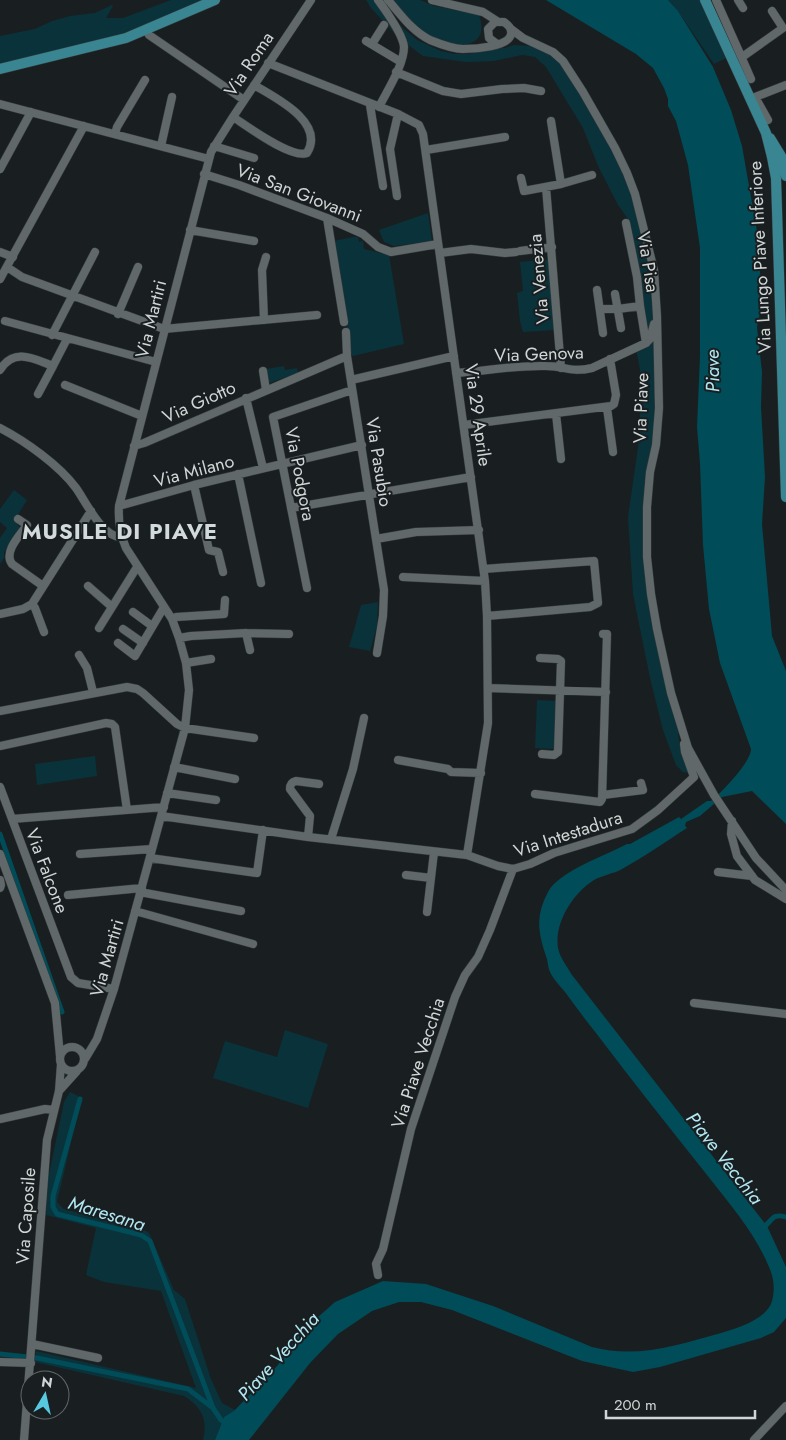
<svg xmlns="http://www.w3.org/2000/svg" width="786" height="1440" font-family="Jost,sans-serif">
<rect width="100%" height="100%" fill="#191f20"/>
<path fill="#0a323a" d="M 171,0 L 201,0 L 144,27 L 113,39 L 0,64 L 0,36 L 35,29 L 52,21 L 70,16 L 95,13 L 112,5 L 113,6 L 106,18 L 123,18 Z
M 366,0 L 380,0 L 403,28 L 417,40 L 441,51 L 455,54 L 469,54 L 493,48 L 505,48 L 514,45 L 531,46 L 547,52 L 564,67 L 607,137 L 628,182 L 650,264 L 654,318 L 648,338 L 642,304 L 640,279 L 628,219 L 618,205 L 599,168 L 583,128 L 546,67 L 535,57 L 522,55 L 494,61 L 466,62 L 423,56 L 399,38 L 371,8 Z
M 392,0 L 420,0 L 434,6 L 479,15 C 492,50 451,50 431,37 C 414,27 404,15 392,0 Z
M 668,0 L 701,0 L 726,58 L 714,64 L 678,11 Z
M 428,213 L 432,241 L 394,246 L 384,242 L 379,230 Z
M 353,237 L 358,237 L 359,242 L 363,241 L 364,249 L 389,255 L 404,344 L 353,356 L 351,354 L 334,241 Z
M 550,259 L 555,330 L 523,332 L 520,321 L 517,293 L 523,291 L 520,262 Z
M 653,330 L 656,398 L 645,568 L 680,731 L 678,734 L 681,751 L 689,773 L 683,772 L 676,765 L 663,730 L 650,678 L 633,594 L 628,517 L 640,433 L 640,369 L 636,350 Z
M 284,366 L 285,370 L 297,368 L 298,373 L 269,383 L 266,369 Z
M 14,490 L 27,500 L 14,521 L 20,527 L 4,552 L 4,558 L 0,564 L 0,538 L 7,528 L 0,522 L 0,509 Z
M 378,602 L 377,626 L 370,651 L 349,647 L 361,605 Z
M 537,700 L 556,701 L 554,749 L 535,748 Z
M 95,756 L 97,776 L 37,785 L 35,764 Z
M 285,1030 L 328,1044 L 308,1108 L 213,1078 L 225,1041 L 277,1057 Z
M 70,1092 L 80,1097 L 81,1100 L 57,1202 L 64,1209 L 144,1230 L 149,1233 L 174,1290 L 185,1299 L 211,1379 L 222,1403 L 235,1410 L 224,1417 L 215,1440 L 203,1440 C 208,1420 202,1407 184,1396 L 35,1362 L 36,1351 L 196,1388 L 161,1291 L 104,1282 L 86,1275 L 96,1228 L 46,1215 L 48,1179 L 64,1102 Z"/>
<path fill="#004c58" d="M 546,0 L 668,0 L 678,11 L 713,67 L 731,110 L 742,146 L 758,237 L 762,304 L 757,327 L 762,372 L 761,407 L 765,477 L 762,524 L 772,636 L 786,671 L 786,824 L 752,791 L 722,797 L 700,816 L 686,822 L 685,826 L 687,828 C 665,842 644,857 622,869 C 613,874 603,875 594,880 C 573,893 554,923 558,948 C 560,958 567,966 572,975 L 767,1226 L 786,1267 L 786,1318 L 774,1332 L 761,1338 L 660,1367 L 633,1372 L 582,1361 L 452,1310 L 421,1302 L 399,1302 L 372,1311 L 338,1334 L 310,1363 L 249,1440 L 215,1440 L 224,1417 L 235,1410 L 278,1365 L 300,1333 L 335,1302 L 383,1281 L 426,1284 L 493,1306 L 592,1347 C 637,1359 678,1345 721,1333 C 738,1328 767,1319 772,1301 C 775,1290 774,1278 769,1267 C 756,1235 732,1207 711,1180 C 672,1131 633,1082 596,1033 C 585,1019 575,1006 565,992 C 560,986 554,980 551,974 C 548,969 548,964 547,959 C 538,933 535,917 548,892 C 559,871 607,855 627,844 L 630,844 L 679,817 L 681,819 L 707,801 L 711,801 C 722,792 751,762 751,749 L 720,663 L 709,609 L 703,545 L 700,463 L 697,427 L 700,356 L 700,248 L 688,165 L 676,121 L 668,106 L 668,99 L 664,88 L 653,68 L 636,54 Z"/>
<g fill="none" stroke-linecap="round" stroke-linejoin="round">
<path stroke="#004c58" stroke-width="5" d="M 0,834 L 62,1012
M 80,1099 L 53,1196 L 53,1207 L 57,1214 L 141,1235 L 150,1241 L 213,1408
M 763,1228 C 773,1220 772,1213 786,1217
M 0,1354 L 37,1358 L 188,1389 L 213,1408 L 221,1420 L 228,1425"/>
<g stroke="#353a3b" stroke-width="9">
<path id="minor" d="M 378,0 C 386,11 403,34 404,47 C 404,65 387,91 379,107
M 388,0 C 401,15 412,31 430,40 C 440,44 452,49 463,49 C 474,49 509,47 511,34 C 512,28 508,25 504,22 L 495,22 L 488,29 L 489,38 L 497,44
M 432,0 L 483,12 L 497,21
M 716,0 L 741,56 L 745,55 L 783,28 L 772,11
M 738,0 L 743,8
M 511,29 L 523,38 L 553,52 L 563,61 L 583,92 L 615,148 L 627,173 L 635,194 L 654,270 L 657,316 L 659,408 L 656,445 L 650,472 L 647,507 L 647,557 L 651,594 L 657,629 L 671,693 L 688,748 L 714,795 L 756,858 L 786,890
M 146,30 L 149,35 L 244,100
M 366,41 L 401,62
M 372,44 L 384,25
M 741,56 L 751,79
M 268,63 L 398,114 L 419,125 L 423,134 L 485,581 L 487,616 L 488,723 L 467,855
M 396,72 L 443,91 L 461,94 L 502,89 L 524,88 L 541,91
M 755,97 L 768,120
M 750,99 L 786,85
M 0,104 L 209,159
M 370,105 L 383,186
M 233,117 C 247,126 291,159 307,153 C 326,122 274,97 254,85
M 551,121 L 561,184
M 115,134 L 117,127 L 145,80
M 161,146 L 172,97
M 214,146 L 254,158
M 426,150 L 505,137
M 0,169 L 31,112
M 204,174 L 239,185 L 327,218 L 363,234 L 378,247 L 391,252 L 438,244
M 521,178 L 524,191 L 561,184 L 592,175
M 546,187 L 561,368
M 397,196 L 390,149 L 398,114
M 327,218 L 344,322
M 626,223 L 637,277 L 640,306 L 646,343
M 190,230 L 254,241
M 520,251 L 552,247
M 0,252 L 13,257
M 440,253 L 471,249 L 505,253 L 516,252
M 7,267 L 22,277 L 164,329 L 317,315
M 0,279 L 84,126
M 597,290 L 603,333
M 615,294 L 621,328
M 600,309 L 618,309 L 640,306
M 118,314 L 138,267
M 264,320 L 262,270 L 266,257
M 5,321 L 156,362
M 346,332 L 347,356
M 52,335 L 95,252
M 0,370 C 14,347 34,359 53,366 L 67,339
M 263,371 L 266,390
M 456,373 C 486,371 517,365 546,366 C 565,366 572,373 592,368 L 646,343 L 650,339 L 654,324
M 351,380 L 454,356
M 65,385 L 142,416
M 38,394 L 53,366
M 246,398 L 263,468
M 607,408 L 613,452
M 556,414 L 561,459
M 464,425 L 611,406 L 614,404 L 616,395 L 610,359
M 0,428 C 25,441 59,465 76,488 C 86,502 102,537 121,537
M 134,446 L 144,443 L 347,356 L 384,590 L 383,616 L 377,653
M 238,474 L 261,583
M 194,485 L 209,550 L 218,552 L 223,572
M 119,506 L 194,485 L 362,445
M 291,508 L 471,477
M 18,519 L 27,525 C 20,535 3,552 12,564 L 43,586
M 376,539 L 416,532 L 479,530
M 484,569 L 594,561 L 598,603 L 590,607 L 487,616
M 403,577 L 485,581
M 88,586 L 112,607
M 307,588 L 273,417 L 352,390
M 32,604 L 35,608 L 44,632
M 133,612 L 152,626
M 0,614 L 23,609 L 32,604 L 91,511
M 172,619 L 176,617 L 224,614 L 225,600
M 99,628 L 137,567
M 123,629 L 143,643
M 246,633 L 289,634
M 179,638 L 191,636 L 246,633 L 250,650
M 118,643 L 135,656 L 164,607
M 79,655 L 87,668 L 93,692
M 540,658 L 558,659 L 561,661 L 558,752 L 554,755 L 542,754
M 186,663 L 211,659
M 488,688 L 606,692
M 0,711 L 127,687 L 137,689 L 143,693 L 177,724 L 185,728 L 254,738
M 0,746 L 106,723 L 112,724 L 115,727 L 127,810
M 398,760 L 448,769 L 451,772 L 481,773
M 174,767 L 235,779
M 0,787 L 12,819
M 167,793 L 216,800
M 535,794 L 600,802 L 602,799 L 607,634 L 603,634
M 603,795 L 643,790 L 641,783
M 161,816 L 308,837 L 467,855 L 498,866 L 513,869 L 530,864 L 554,853 L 632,829 L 658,810 L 694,777 L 685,752 L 684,744
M 732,821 L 731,834 L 737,856 L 755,880 L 786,899
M 308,837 L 310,816 L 290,789 C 290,784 292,782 296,781 L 319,784
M 331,839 L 353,769 L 364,718
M 0,854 L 55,1003 L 60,1056
M 80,854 L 152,849
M 150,858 L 257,873 L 263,830
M 718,872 L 752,876
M 406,875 L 431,878
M 0,880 L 1,885 L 0,888
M 140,892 L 241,911
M 68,895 L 142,888
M 135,911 L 253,944
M 427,912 L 434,852
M 114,989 L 78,983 L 71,977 L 12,819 L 164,807
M 694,1003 L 786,1014
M60 1059a12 12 0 1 1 24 0a12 12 0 1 1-24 0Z
M 85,1059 L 97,1039 L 114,989 L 185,728 L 189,690 L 186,663 L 179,638 L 172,619 L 126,548 C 120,534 118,521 119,506 L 211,152 L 233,117 L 311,0
M 59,1091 L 77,1071
M 0,1119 L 45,1109 L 54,1110
M 378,1275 L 376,1264 L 383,1249 L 411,1129 L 455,997 L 465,975 L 478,957 L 490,930 L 513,869
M 32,1344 L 98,1358
M 0,1362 L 31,1363
M 24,1440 L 47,1140 L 59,1091 L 61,1064
M 754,1440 L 786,1406"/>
</g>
<g stroke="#353a3b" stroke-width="11">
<path id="major" d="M 705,0 L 766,133 L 772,157 L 776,178 L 786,497
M 0,69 L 126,38 L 215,0
M 770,138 L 781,156 L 786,176"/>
</g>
<use href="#minor" stroke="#616869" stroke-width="8"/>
<use href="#major" stroke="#3a8592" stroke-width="10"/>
</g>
<g text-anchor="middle" stroke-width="4" stroke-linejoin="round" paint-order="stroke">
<g font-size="18" fill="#d0d5d5" stroke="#191f20">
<text transform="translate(249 64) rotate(-56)" y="6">Via Roma</text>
<text transform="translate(299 193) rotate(21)" y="6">Via San Giovanni</text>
<text transform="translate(760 257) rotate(-93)" y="6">Via Lungo Piave Inferiore</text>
<text transform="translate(648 262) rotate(81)" y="6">Via Pisa</text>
<text transform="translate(539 279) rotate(-95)" y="6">Via Venezia</text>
<text transform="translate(151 319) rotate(-76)" y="6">Via Martiri</text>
<text transform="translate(539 354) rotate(-2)" y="6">Via Genova</text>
<text transform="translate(199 402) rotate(-24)" y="6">Via Giotto</text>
<text transform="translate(641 408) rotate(-88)" y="6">Via Piave</text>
<text transform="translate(478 415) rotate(82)" y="6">Via 29 Aprile</text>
<text transform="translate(379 462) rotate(81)" y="6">Via Pasubio</text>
<text transform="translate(194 471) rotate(-15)" y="6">Via Milano</text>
<text transform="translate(300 474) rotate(79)" y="6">Via Podgora</text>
<text transform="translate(568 834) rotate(-18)" y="6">Via Intestadura</text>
<text transform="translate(47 871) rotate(69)" y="6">Via Falcone</text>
<text transform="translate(107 958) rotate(-74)" y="6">Via Martiri</text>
<text transform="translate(418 1063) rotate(-72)" y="6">Via Piave Vecchia</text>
<text transform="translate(26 1216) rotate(-86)" y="6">Via Caposile</text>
</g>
<g font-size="19" font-style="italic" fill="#b2e8f4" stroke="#191f20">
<text transform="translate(712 371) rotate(-91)" y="7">Piave</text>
<text transform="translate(725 1158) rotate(52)" y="7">Piave Vecchia</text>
<text transform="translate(107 1213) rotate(17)" y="7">Maresana</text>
<text transform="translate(278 1356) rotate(-48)" y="7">Piave Vecchia</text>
</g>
<g font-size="22" font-weight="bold" letter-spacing="1" fill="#d2dadc" stroke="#191f20">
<text x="120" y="539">MUSILE DI PIAVE</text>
</g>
</g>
<g transform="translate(45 1395) rotate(9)"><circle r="24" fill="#191f20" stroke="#626868"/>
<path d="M0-4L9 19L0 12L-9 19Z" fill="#56c9e0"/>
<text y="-8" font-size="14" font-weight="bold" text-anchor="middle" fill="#d0d5d5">N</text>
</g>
<path d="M606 1410v8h149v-8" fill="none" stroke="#d0d5d5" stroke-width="2.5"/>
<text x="614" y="1410" font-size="15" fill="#d0d5d5" stroke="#191f20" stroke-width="4" paint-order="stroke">200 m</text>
</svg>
